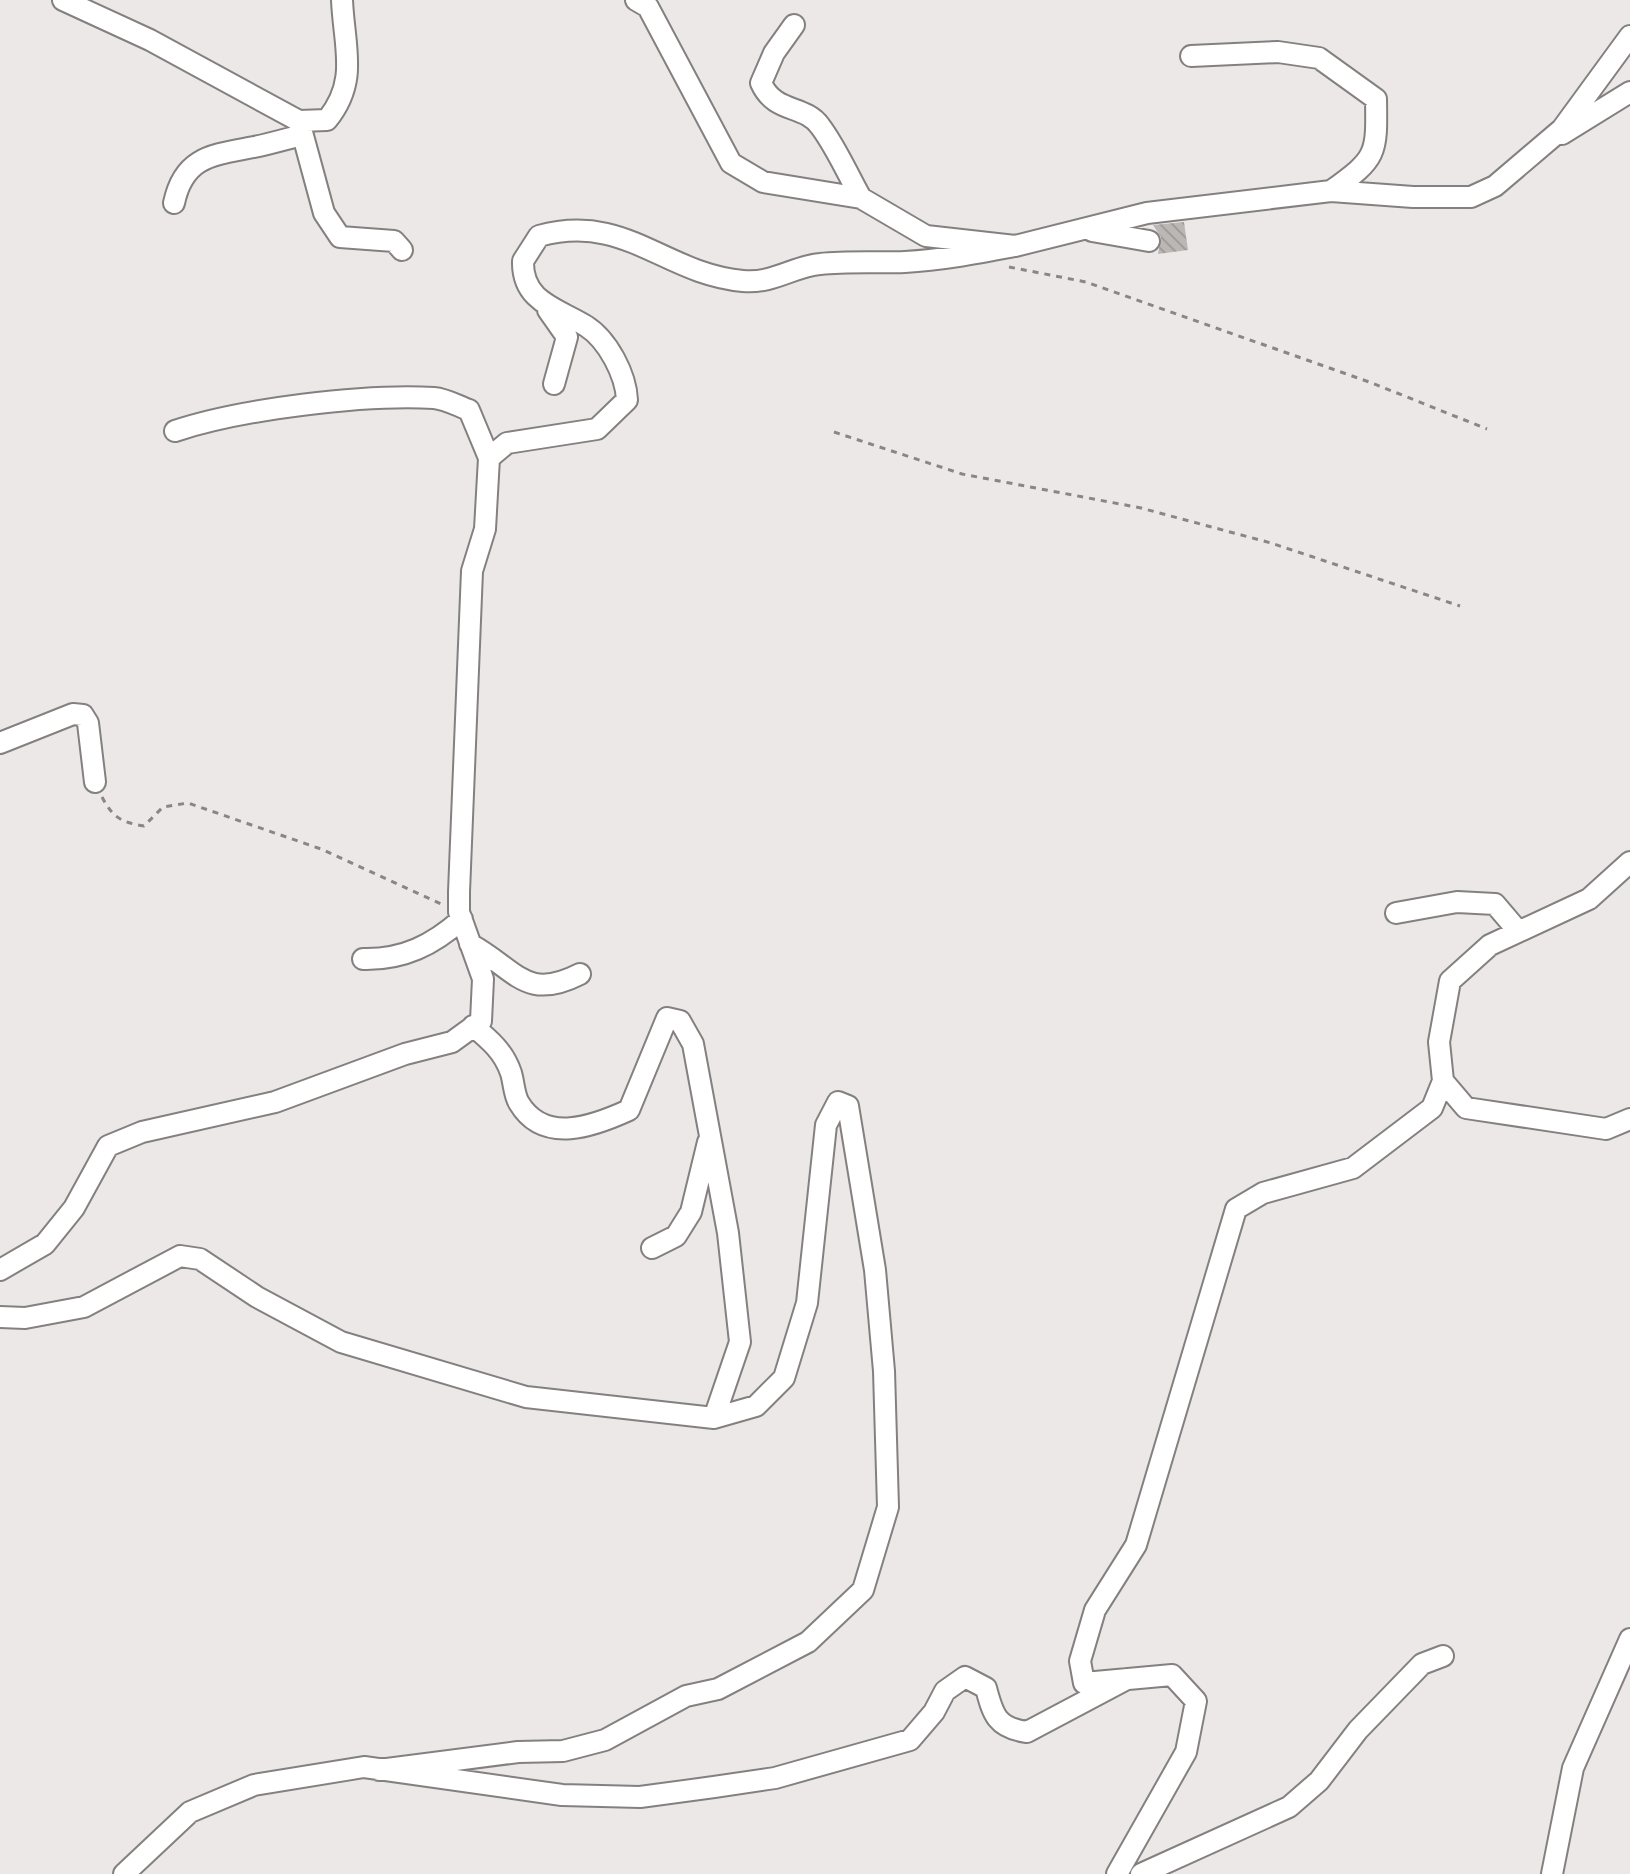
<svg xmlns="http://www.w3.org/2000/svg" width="1630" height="1874" font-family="'IBM Plex Serif',serif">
<defs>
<pattern id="building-back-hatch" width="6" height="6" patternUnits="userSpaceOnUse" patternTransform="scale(2)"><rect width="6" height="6" fill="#bab7b5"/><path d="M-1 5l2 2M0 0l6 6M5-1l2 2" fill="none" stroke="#a09d9b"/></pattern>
</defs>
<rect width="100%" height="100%" fill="#ece8e7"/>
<path fill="url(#building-back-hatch)" d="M 1184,222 L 1188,250 L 1158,254 L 1161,237 L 1153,225 Z"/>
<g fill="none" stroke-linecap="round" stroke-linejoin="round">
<g stroke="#84807f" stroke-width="24">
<path id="street" d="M 63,0 L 150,40 L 299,121 L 327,120 C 359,81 344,47 342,0
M 636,0 L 648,7 L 731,163 L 763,182 L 861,198 L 926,236 L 1015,246 L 1147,213 L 1331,191 L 1413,197 L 1471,197 L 1495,186 L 1562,129 L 1630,36
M 794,25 L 774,53 L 761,83 C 775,114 804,104 820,126 C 836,147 848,175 861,198
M 1191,56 L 1278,52 L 1319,58 L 1376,99 C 1377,155 1377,158 1331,191
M 299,121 L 324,213 L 340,237 L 394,241 L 402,250
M 1562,134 L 1630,92
M 174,203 C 184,156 213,155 254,147 C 270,144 286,139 302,135
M 1092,231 L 1149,241
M 548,310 L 567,337 L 554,384
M 175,431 C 241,409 364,394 434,398 C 446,399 458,406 469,410 L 489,458
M 0,743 L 73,714 L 83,715 L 88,723 L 95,782
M 1630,862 L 1589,899 L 1490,945 L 1450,981 L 1439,1042 L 1443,1081 L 1466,1108 L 1606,1129 L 1630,1119
M 1396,913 L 1457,902 L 1495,904 L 1518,931
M 470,944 C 516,969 525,1002 580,974
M 363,959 C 403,960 433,945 462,919
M 473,1026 C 490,1040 504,1052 511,1073 C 514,1083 514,1095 519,1103 C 544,1145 594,1126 629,1110 L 667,1018 L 680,1021 L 693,1044 L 728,1233 L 740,1342 L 714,1418
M 652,1248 L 676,1236 L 691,1212 L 708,1142
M 0,1270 L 45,1244 L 74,1208 L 108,1146 L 142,1132 L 275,1102 L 405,1054 L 452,1042 L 481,1021 L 483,979 L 459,912 L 459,892 L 472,571 L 485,529 L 489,458 L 507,443 L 597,429 L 627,400 C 626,375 608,340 586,326 C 557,308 522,302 523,261 L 539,236 C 625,212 664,274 743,281 C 773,284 794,266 820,264 C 848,261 877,263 905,262 C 942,260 978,253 1015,246
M 0,1317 L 25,1318 L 84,1307 L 180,1256 L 200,1259 L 257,1297 L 341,1342 L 526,1397 L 714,1418 L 756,1406 L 784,1378 L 807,1303 L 826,1125 L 838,1102 L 848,1106 L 875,1270 L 884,1371 L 888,1507 L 863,1590 L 808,1642 L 718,1689 L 686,1696 L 605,1740 L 563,1751 L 518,1752 L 379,1770
M 124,1874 L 190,1812 L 254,1785 L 364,1767 L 562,1795 L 640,1797 L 714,1787 L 775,1778 L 910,1740 L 934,1712 L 945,1691 L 965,1677 L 986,1688 C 993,1715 997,1728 1027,1732 L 1127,1679
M 1117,1874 L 1186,1752 L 1196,1701 L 1172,1675 L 1084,1683 L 1080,1661 L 1095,1610 L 1136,1545 L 1236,1209 L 1263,1193 L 1353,1168 L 1432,1108 L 1443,1081
M 1141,1874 L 1289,1807 L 1319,1781 L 1358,1730 L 1422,1664 L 1443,1656
M 1552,1874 L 1573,1768 L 1630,1639"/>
</g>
<path stroke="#898685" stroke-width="3" stroke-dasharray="6 6" stroke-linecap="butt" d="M 1009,267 L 1086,282 L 1372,383 L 1487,429
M 834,432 L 962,474 L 1141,508 L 1271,543 L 1460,606
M 102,797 C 113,818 121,822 144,826 L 163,807 L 188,803 L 321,849 L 441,904"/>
<use href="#street" stroke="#fff" stroke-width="20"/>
</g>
</svg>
